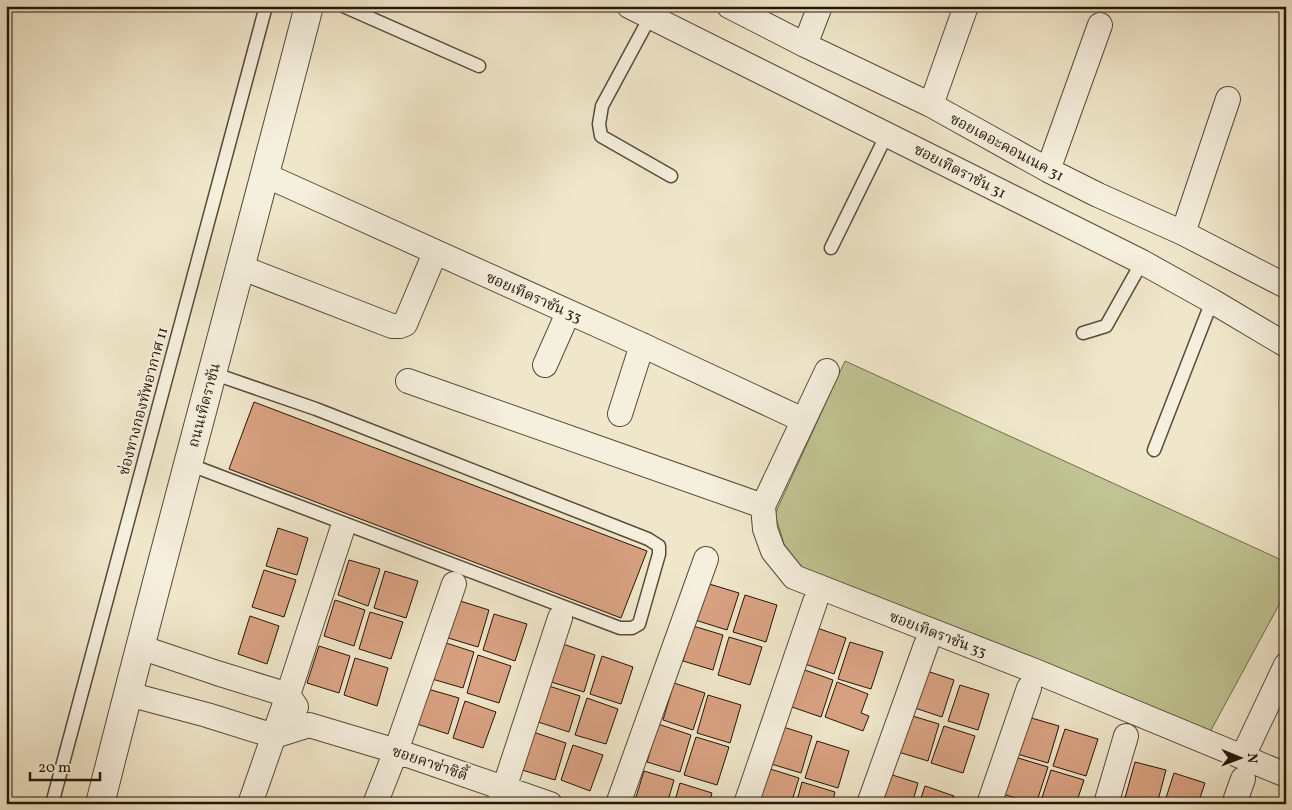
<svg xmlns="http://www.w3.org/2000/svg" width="1292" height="810" font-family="Vollkorn,'Noto Serif Thai',serif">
<rect width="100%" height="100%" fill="#f0e7ca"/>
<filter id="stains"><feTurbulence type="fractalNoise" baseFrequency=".004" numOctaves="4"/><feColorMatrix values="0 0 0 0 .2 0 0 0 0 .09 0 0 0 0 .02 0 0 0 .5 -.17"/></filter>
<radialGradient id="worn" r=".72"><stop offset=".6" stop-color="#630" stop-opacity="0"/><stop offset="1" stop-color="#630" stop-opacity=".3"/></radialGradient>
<path fill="#c0c392" stroke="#736c4d" d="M 845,361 L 1286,562 L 1286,592 L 1210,732 L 802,568 L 784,544 L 775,514 Z"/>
<path fill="#d9a282" stroke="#261508" d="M 254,402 L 647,551 L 621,618 L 229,469 Z
M 278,528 L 308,538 L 297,575 L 266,566 Z
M 349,560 L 380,569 L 368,606 L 338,595 Z
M 264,570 L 296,580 L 284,617 L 252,607 Z
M 385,571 L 418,581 L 406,618 L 374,608 Z
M 706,583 L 739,593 L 727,630 L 695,620 Z
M 745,595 L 777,605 L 766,642 L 733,632 Z
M 335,600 L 365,610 L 354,646 L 324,636 Z
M 457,600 L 489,610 L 478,647 L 445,637 Z
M 370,612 L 403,622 L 391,659 L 359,649 Z
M 494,614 L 527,624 L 515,661 L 483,650 Z
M 250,616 L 279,626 L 267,664 L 238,654 Z
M 693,626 L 723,635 L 713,670 L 683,661 Z
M 817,628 L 846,638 L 834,674 L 805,664 Z
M 729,637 L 762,647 L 750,685 L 718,675 Z
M 443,642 L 474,652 L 463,688 L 432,679 Z
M 850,642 L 883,652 L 871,689 L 838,679 Z
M 563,644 L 595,655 L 584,692 L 551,682 Z
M 319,646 L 350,656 L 339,693 L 307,683 Z
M 478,655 L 511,666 L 499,703 L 467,693 Z
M 602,656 L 633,667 L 621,704 L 590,694 Z
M 355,658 L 388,668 L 377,706 L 344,695 Z
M 802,669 L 833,680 L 821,717 L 789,706 Z
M 921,669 L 954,680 L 942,717 L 909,706 Z
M 837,682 L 868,694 L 861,713 L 869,716 L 863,731 L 825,717 Z
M 674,683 L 705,693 L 693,730 L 663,720 Z
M 960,685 L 989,694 L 978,730 L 948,721 Z
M 549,686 L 580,696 L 569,732 L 538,722 Z
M 428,689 L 459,698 L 448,734 L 417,724 Z
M 708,695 L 741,705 L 730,743 L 697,733 Z
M 587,698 L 618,709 L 606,744 L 575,735 Z
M 465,701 L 496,712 L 483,748 L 453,738 Z
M 906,714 L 939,724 L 928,761 L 895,751 Z
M 1028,717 L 1059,726 L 1048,763 L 1017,754 Z
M 658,724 L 691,735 L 680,772 L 647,762 Z
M 780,726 L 812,736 L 801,773 L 768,763 Z
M 944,726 L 975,736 L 963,773 L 931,763 Z
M 1065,729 L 1098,739 L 1086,776 L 1053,766 Z
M 533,732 L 566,743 L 555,780 L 522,770 Z
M 696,737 L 729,747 L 717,785 L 684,775 Z
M 817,741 L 849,751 L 838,788 L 805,778 Z
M 573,745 L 603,755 L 590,791 L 561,780 Z
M 1015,757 L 1048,767 L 1036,804 L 1033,804 L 1003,794 Z
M 1135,762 L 1166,770 L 1157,804 L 1145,804 L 1125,798 Z
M 767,768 L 799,778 L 791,804 L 756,804 Z
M 1051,770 L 1084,780 L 1076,804 L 1040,804 Z
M 644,771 L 674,780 L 667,804 L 634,804 Z
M 886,773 L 918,783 L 912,804 L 877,804 Z
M 1174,773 L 1205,783 L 1198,804 L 1164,804 Z
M 802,782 L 835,792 L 832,804 L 796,804 Z
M 680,783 L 712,793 L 709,804 L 674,804 Z
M 925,786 L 954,796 L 952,804 L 919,804 Z"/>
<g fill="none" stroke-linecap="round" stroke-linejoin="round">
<g stroke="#584a38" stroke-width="15">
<path id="service" d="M 343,6 L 479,66
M 650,17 L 602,106 L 599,124 L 601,136 L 671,176
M 831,248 L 887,134
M 1083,333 L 1106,326 L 1142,262
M 1154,450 L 1212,301
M 188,464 L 620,628 L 632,628 L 639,624 L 659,554 L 659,546 L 648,539 L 316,409 L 212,373
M 52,804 L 266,6"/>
</g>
<g stroke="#584a38" stroke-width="26">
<path id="minor" d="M 629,6 L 1142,262 L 1212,301 L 1286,345
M 729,6 L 805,45 L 931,105 L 1048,170 L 1098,195 L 1183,233 L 1286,286
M 805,45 L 820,6
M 931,105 L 966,6
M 1048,170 L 1100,25
M 265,175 L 642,345 L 803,420
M 1183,233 L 1228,99
M 240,267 L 392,326 L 400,326 L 405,324 L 435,253
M 545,365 L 568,313
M 827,371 L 763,506 L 765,529 L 773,551 L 794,577 L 1035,671 L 1286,775
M 408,381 L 763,506
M 620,414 L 642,345
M 140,647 L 217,673 L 288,695 L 296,707
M 128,694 L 207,715 L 274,736 L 309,725 L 396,751 L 550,804
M 1243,756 L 1286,665
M 250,804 L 288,695 L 342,530
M 375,804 L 396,751 L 454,584
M 499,804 L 560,618
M 618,804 L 706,559
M 746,804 L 815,602
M 869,804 L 926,645
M 989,804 L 1029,688
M 1106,804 L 1126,736
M 1234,804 L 1243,779"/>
</g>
<g stroke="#584a38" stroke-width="30">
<path id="tertiary" d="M 100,804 C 167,537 240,272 309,6"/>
</g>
<use href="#service" stroke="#f5efdd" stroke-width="12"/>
<use href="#minor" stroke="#f5efdd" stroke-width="24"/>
<use href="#tertiary" stroke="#f5efdd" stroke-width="28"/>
</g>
<g text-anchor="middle" stroke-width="4" stroke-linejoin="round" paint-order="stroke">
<g font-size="15" fill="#261508" stroke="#f5efdd">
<text transform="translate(1007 147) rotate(28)" y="5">ซอยเดอะคอนเนค 31</text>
<text transform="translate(960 171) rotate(27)" y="5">ซอยเทิดราชัน 31</text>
<text transform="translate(534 297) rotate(24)" y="5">ซอยเทิดราชัน 33</text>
<text transform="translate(143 401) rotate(-75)" y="5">ช่องทางกองทัพอากาศ 11</text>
<text transform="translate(204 405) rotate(-75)" y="5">ถนนเทิดราชัน</text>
<text transform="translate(938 634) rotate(21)" y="5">ซอยเทิดราชัน 33</text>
<text transform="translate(430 763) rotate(19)" y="5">ซอยคาซ่าซิตี้</text>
</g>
</g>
<rect width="1292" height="810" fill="none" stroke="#f0e7ca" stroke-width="25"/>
<rect x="8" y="8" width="1277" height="795" fill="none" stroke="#261508" stroke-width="2.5"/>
<rect x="12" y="12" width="1267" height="785" fill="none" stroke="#261508"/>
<g transform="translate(1240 758) rotate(91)" stroke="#f5efdd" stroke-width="4" paint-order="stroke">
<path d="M0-4L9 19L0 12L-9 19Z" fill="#261508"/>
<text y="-8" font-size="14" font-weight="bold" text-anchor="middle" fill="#261508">N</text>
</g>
<path d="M30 772v8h70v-8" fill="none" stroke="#261508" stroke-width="2.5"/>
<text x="38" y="772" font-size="15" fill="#261508" stroke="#f5efdd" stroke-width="4" paint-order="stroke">20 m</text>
<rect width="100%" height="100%" filter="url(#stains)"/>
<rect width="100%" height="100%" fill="url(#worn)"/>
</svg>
